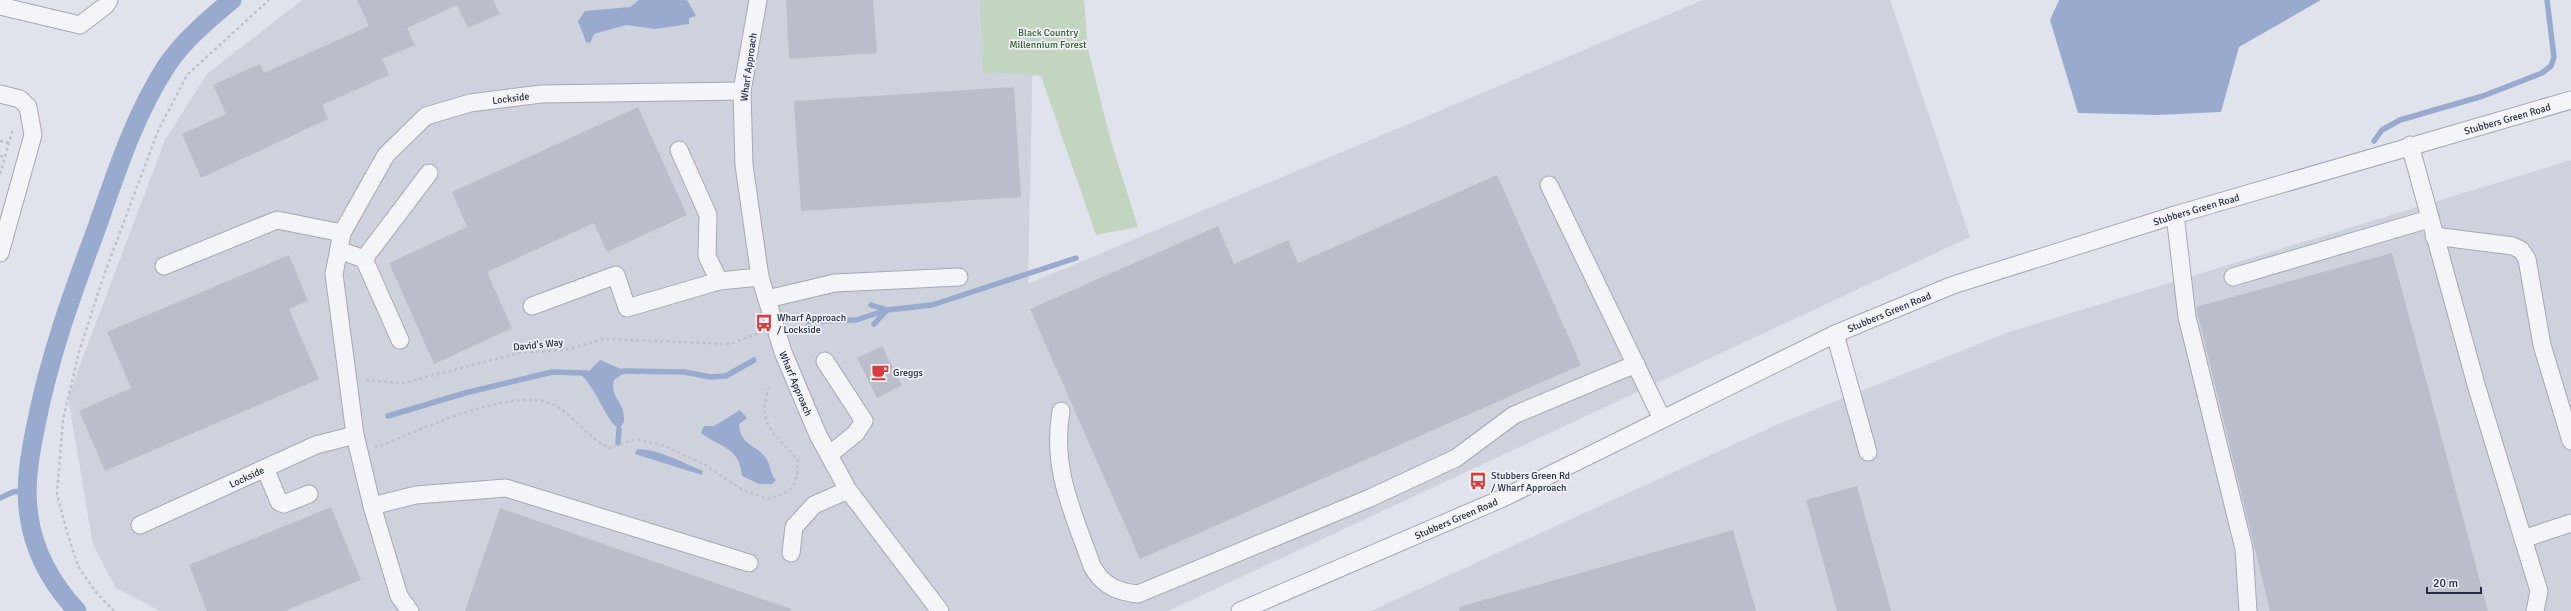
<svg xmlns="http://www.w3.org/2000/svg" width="2571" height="611" font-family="Signika,sans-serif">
<rect width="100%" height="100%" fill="#e0e3eb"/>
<path fill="#ced2dd" d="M 302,0 L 1034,0 L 1028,284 L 1703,0 L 1890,0 L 1970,237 L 1168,611 L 160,611 L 116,588 L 93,545 L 68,397 L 165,140 L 207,74 Z
M 2571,160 L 2571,611 L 1371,611 L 1776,425 L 2006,333 Z"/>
<path fill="#c3d5c1" d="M 980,0 L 1084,0 L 1088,49 L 1110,138 L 1138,227 L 1096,235 L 1041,76 L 983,72 Z"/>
<path fill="#98abce" d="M 639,0 L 687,0 L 696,16 L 689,18 L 689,24 L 655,29 L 626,25 L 594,34 L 590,43 L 586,42 L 578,21 L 585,11 L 630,7 Z
M 2059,0 L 2321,0 L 2239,47 L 2221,112 L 2158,115 L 2078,113 L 2050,20 Z
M 600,360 L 621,369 L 630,369 L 614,380 C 611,393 616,395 621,406 C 624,410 624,417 624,422 L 619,429 C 605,420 597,388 579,373 L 589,371 Z
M 740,410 L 747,418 L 739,424 C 741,448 757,443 767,460 C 771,467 770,474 776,480 L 772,484 L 759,484 L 742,476 C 739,446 722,449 701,433 L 704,426 L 714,426 Z
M 637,449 C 661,450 681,462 703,471 L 702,475 L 635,454 Z"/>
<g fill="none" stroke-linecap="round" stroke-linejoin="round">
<path stroke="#98abce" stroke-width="5.5" d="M 2374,141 L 2382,130 L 2400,120 L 2483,96 L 2542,73 L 2551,66 L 2554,57 L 2547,0
M 871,305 L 887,310 L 874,324
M 809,324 L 820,321 L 856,320 L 887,310 L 932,305 L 1076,258
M 623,371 L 684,372 L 711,377 L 726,376 L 754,360
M 388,416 L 465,393 L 552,372 L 586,373
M 618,443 L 619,429
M 0,498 L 13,492 L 28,490"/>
<path stroke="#98abce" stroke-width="19" d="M 77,611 C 52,584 34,552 29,516 C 24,486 30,454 36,425 C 49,358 72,294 96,230 C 116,173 134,116 167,65 C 184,40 209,19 232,0"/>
</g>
<path fill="#babecb" d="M 357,0 L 493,0 L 500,14 L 468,28 L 457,5 L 407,28 L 415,45 L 382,59 L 389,75 L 322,105 L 328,119 L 201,178 L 182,134 L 226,114 L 213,85 L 260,64 L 264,73 L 369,26 Z
M 786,0 L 873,0 L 877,53 L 789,59 Z
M 1014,87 L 1021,197 L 801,211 L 794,101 Z
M 638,107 L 687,215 L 607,252 L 594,223 L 487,272 L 512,328 L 434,364 L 389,263 L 467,227 L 452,192 Z
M 1497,175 L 1581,365 L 1140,559 L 1030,309 L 1218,226 L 1234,264 L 1288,240 L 1298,263 Z
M 2392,253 L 2488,611 L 2270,611 L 2196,307 Z
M 289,255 L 308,301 L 289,309 L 319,379 L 105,471 L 79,411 L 131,388 L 107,332 Z
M 882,346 L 902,385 L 877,398 L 857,358 Z
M 1857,486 L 1891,611 L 1837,611 L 1806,500 Z
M 331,507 L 361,580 L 285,611 L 207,611 L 189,565 Z
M 500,508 L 791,609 L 791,611 L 465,611 Z
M 1733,530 L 1756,611 L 1460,611 L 1459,607 Z"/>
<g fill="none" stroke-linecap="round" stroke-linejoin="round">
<g stroke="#a5a9b6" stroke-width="19">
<g id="minor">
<path id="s1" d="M 758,0 L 742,91 L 744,165 L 760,277 L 783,352 L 818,435 L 848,490 L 940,611"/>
<path d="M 0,6 L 80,25 L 105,6 L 109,0"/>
<path d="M 0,94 L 20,99 L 28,107 L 33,135 L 0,253"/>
<path d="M 2410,145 L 2477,388 L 2539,591 L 2535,611"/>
<path d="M 679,150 L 708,215 L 707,256 L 719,281"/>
<path d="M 1549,185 L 1662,419"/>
<path d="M 2175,215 L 2187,317 L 2244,549 L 2248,611"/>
<path d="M 2434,236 L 2513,246 L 2521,250 L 2527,259 L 2542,345 L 2571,441"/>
<path d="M 339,250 L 364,259 L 400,340"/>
<path d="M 364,259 L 429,173"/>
<path d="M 164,266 L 277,220 L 342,233"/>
<path d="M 2233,277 L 2429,219"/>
<path d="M 767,299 L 835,283 L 959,277"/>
<path d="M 532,306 L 616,275 L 627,308 L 719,281 L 760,277"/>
<path d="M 1835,334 L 1868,452"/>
<path d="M 825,361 L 864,421 L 856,433 L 829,455"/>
<path d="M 1061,411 C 1051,469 1073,512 1092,566 C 1102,585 1117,592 1138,594 L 1370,498 L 1456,458 L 1514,415 L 1636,364"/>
<path d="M 265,468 L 279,502 L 284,504 L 309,494"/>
<path d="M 372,506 L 416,495 L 506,488 L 749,563"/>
<path id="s2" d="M 140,525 L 316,445 L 355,435"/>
<path d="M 2523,539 L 2571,523"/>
<path d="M 791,553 L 794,527 L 814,505 L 848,490"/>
<path id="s3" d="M 410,611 L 399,596 L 372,506 L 355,435 L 334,274 L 342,233 L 386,155 L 426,116 L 470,103 L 541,94 L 742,91"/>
<path id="s4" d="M 1240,611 L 1503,498 L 1835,334 L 1953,285 L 2175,215 L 2571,100"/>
</g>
</g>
<path stroke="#bfc1c9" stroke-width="2.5" stroke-dasharray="3 3" stroke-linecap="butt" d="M 0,141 L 9,143
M 0,156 L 5,157
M 0,174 L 13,129
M 366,380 L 403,383 L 519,353 L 565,350 L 603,339 L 730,344 L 759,333
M 375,448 C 416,432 510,386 552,404 C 575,415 587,438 609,448 L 636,439 L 662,445 L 704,464 L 741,489 L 767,499 C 793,491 797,488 798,460 C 774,433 755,424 770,385
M 114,611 L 95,591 L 78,566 L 67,532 L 57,494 L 63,420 L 79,352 L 104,275 L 158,131 L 187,75 L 269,0"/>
<use href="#minor" stroke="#f4f5f8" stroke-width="17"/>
</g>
<defs>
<g id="bus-bare" transform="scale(1.38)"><path d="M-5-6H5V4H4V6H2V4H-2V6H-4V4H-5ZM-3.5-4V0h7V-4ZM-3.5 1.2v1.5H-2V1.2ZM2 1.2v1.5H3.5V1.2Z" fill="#da3b3d" stroke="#f0f2f8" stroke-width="2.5" paint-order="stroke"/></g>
<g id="cafe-bare" transform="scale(1.38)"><path d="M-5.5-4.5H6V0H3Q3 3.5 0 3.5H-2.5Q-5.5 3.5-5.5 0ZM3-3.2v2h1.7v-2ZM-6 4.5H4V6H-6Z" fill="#da3b3d" stroke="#f0f2f8" stroke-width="2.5" paint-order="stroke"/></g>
</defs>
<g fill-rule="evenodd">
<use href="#bus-bare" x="764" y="323"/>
<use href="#cafe-bare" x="880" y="372"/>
<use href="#bus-bare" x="1478" y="481"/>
</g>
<g text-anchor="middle" stroke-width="3.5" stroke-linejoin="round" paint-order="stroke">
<g font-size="10" fill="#366133" stroke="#f0f2f8">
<text x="1048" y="36">Black Country<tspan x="1048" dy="12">Millennium Forest</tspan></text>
</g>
<g font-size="10" fill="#272e44" stroke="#f0f2f8">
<text transform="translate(748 67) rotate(-82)" y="4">Wharf Approach</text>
<text dy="4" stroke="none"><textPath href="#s3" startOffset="622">Lockside</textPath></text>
<text dy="4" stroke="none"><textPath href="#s4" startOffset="1363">Stubbers Green Road</textPath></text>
<text dy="4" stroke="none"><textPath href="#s4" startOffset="1039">Stubbers Green Road</textPath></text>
<text dy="4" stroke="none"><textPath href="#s4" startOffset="715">Stubbers Green Road</textPath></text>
<text transform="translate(538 344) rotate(-6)" y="4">David's Way</text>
<text dy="4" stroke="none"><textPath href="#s1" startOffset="392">Wharf Approach</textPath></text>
<text dy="4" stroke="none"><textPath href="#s2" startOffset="117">Lockside</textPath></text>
<text dy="4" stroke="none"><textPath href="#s4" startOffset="235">Stubbers Green Road</textPath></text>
</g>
<g font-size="10" fill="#272e44" stroke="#f0f2f8" text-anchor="start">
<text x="777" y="321">Wharf Approach<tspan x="777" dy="12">/ Lockside</tspan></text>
<text x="893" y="376">Greggs</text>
<text x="1491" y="479">Stubbers Green Rd<tspan x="1491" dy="12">/ Wharf Approach</tspan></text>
</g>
</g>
<path d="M2427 587v6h54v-6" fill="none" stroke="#272e44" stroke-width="2"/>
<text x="2433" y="587" font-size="12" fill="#272e44" stroke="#f0f2f8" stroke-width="3" paint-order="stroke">20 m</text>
</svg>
